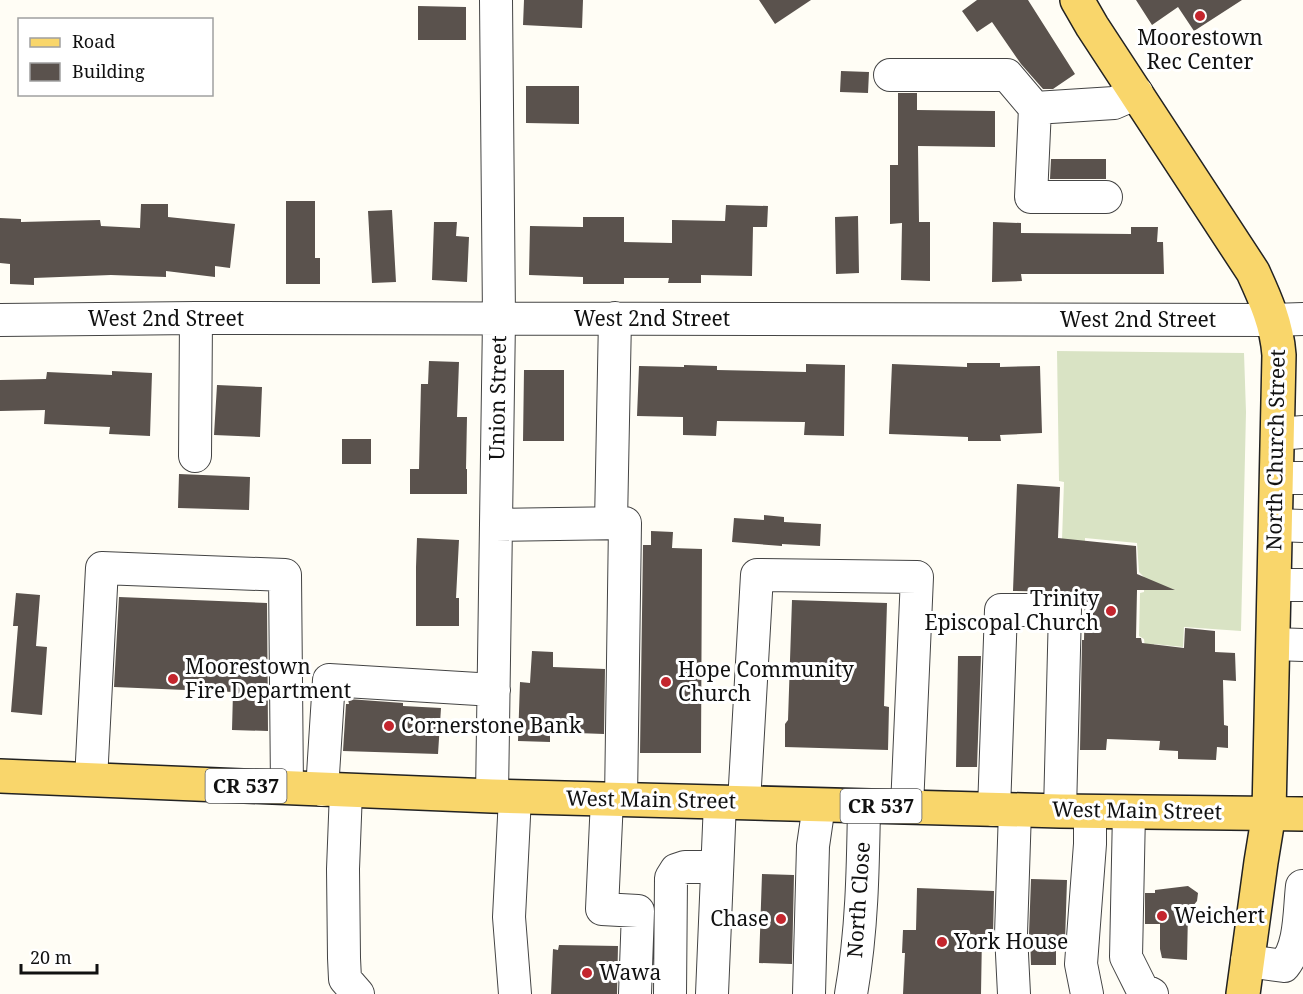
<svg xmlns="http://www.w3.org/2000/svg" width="1303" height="994" font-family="'Noto Serif',serif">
<rect width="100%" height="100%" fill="#fffdf5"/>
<path fill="#d9e3c4" d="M 1057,351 L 1244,353 L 1246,412 L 1241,631 L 1184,627 L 1183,647 L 1154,644 L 1154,649 L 1145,648 L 1144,639 L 1139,636 L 1140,593 L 1144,592 L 1144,577 L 1139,572 L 1137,543 L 1085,538 L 1085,542 L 1062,540 L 1064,482 L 1059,481 Z"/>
<path fill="#5a524d" d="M 524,0 L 583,0 L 582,28 L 523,25 Z
M 759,0 L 811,0 L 775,24 Z
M 977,0 L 1028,0 L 1075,74 L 1053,89 L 1043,89 L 1021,64 L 992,22 L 977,32 L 962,11 Z
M 1136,0 L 1242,0 L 1194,31 L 1178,7 L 1152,25 Z
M 418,6 L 466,7 L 466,40 L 418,40 Z
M 841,71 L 869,72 L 868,93 L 840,92 Z
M 526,86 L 579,86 L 579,124 L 526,123 Z
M 898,93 L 917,93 L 917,110 L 995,111 L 995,147 L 918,146 L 919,222 L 930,222 L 930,281 L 901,280 L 902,223 L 890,224 L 890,165 L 898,165 Z
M 1051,159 L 1106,159 L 1106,179 L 1050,179 Z
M 286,201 L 315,201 L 315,258 L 320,258 L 320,284 L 286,284 Z
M 141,204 L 168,204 L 168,217 L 235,224 L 230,268 L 215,266 L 215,277 L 166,271 L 166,277 L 111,275 L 34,278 L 34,285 L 10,284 L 10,264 L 0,263 L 0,218 L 21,219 L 21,222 L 100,220 L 101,226 L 140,228 Z
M 726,205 L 768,206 L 767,227 L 753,227 L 752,276 L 701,275 L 701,283 L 668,283 L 669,278 L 624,278 L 624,284 L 583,284 L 583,277 L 529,275 L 530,226 L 583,227 L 583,217 L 624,217 L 624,242 L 672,243 L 672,220 L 725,221 Z
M 392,210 L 396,282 L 372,283 L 368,211 Z
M 858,216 L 859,273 L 836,274 L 835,217 Z
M 434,222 L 457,222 L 456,236 L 469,237 L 467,282 L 432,280 Z
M 993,222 L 1021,223 L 1021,233 L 1131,234 L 1131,227 L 1158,227 L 1157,242 L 1163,242 L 1164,274 L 1021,274 L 1022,281 L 992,282 Z
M 429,361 L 459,362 L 457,417 L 467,417 L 466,469 L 467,469 L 467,494 L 410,494 L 410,469 L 419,469 L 421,384 L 428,384 Z
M 967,363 L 1000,363 L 1000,367 L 1040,366 L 1042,433 L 1000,435 L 1001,441 L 968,441 L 968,437 L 889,434 L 892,364 L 967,367 Z
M 806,364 L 845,365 L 844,436 L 804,435 L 805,422 L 717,421 L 716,436 L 683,435 L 683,417 L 637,416 L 639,366 L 684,367 L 684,365 L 717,366 L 717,370 L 806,372 Z
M 524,370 L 564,370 L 564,441 L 523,441 Z
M 112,371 L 152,373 L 150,436 L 109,434 L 110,427 L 44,424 L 45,410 L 0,411 L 0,380 L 46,379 L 47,372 L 112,375 Z
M 217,385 L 262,387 L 260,437 L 214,435 Z
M 342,439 L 371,439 L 371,464 L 342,464 Z
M 179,474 L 250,477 L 249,510 L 178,508 Z
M 1017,484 L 1060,487 L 1058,538 L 1136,546 L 1137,574 L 1175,590 L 1137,590 L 1136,638 L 1141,638 L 1142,643 L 1184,648 L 1185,628 L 1215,631 L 1215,652 L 1235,653 L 1236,681 L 1223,680 L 1224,725 L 1228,726 L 1228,748 L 1217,747 L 1216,760 L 1178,759 L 1178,751 L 1159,750 L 1160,741 L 1107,739 L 1106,750 L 1080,750 L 1082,640 L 1084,640 L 1085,594 L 1065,592 L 1013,591 Z
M 764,515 L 784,517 L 784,522 L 821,524 L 820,546 L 782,544 L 782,546 L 732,542 L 734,518 L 764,520 Z
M 651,531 L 673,532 L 672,548 L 702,549 L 701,753 L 640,753 L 643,545 L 651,545 Z
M 417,538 L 459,540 L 456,598 L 459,598 L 459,626 L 416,626 L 416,567 Z
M 16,593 L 40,595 L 36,646 L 47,647 L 42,715 L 11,712 L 18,626 L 13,626 Z
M 119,597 L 267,603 L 268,731 L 232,730 L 233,692 L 114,687 Z
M 792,600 L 887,603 L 884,706 L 889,707 L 888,750 L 785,747 L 785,724 L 788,720 Z
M 532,651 L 553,652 L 553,667 L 605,669 L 604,734 L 550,732 L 550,742 L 518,741 L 520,682 L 530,683 Z
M 958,656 L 981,656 L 977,767 L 956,767 Z
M 348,699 L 403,703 L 403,706 L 441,708 L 438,754 L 343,751 L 346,704 L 349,704 Z
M 762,874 L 794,875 L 792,964 L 759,963 Z
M 1031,879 L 1067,880 L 1065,942 L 1056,942 L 1056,965 L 1031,965 L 1030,936 L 1029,934 Z
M 1188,886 L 1198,893 L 1197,901 L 1188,912 L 1187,960 L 1162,958 L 1160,949 L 1160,924 L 1145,924 L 1145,893 L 1155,893 L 1155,890 Z
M 917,888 L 994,891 L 993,935 L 982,934 L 981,994 L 903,994 L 905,953 L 902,953 L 903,930 L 916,930 Z
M 559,945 L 618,946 L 617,994 L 551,994 L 553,949 L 558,950 Z"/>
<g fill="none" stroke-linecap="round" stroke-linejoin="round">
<g stroke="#444" stroke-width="34">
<path id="minor" d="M 890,75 L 1007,75 L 1035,108 L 1114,103 L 1137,93
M 1035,108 L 1031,197 L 1106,197
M 0,320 L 196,318 L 1272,320 L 1303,319
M 1278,434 L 1303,432
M 195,456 L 196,318
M 1277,478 L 1303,478
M 611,523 L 615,318
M 496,525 L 625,523 L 621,800
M 1276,525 L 1303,526
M 1274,585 L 1303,585
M 1273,644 L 1303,645
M 91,780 L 102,568 L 285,575 L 287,788
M 322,790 L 329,680 L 494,690
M 346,791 L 343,869 L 344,958 L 345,979 L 358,994
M 492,796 L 499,319 L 496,0
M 515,797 L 509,917 L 515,994
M 607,799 L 602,909 L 638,911 L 635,994
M 744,803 L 757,575 L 917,577 L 907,807
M 994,810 L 1001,610 L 1065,610 L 1060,811
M 1129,812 L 1126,957 L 1142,989 L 1152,994
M 1247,961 L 1284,966 C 1301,945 1299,912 1302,886
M 670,994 L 671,878 L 676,870 L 685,867 L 717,867
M 712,994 L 720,802
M 809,994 L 813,846 L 819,805
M 851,994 C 862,932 863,869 864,806
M 1014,994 L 1011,934 L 1015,810
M 1087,994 L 1081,964 L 1090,844 L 1090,811"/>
</g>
<g stroke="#222" stroke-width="36">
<path id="major" d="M 1077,0 L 1092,26 L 1253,272 C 1265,298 1277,325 1279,355 L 1269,813 L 1261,862 L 1243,994
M 0,776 L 492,796 L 1060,811 L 1303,814"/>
</g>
<use href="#minor" stroke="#fff" stroke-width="32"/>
<use href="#major" stroke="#f9d66b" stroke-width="33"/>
</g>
<g fill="#c4262e" stroke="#fff" stroke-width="2">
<circle cx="1200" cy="16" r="6"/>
<circle cx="1111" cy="611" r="6"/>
<circle cx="173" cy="679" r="6"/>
<circle cx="666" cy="682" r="6"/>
<circle cx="389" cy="726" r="6"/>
<circle cx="1162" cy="916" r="6"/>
<circle cx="781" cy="919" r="6"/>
<circle cx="942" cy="942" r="6"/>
<circle cx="587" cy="973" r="6"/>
</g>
<g text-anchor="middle" stroke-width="6" stroke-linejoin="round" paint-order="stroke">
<g fill="#fff" stroke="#585858" stroke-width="1.5">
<rect x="205.5" y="769" width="81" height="34" rx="4.5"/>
<rect x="840.5" y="789" width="81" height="34" rx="4.5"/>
</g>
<g font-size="20" font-weight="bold" fill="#111">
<text x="246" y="793">CR 537</text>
<text x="881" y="813">CR 537</text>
</g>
<g font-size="21" fill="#111" stroke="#fff" text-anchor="start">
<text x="1200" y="45" text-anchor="middle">Moorestown<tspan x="1200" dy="24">Rec Center</tspan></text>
<text x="1099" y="606" text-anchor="end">Trinity<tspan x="1099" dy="24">Episcopal Church</tspan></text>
<text x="185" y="674">Moorestown<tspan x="185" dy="24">Fire Department</tspan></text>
<text x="678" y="677">Hope Community<tspan x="678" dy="24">Church</tspan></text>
<text x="401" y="733">Cornerstone Bank</text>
<text x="1174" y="923">Weichert</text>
<text x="769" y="926" text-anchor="end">Chase</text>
<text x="954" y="949">York House</text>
<text x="599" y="980">Wawa</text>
</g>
<g font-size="21" fill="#111" stroke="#fff">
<text x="166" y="326">West 2nd Street</text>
<text x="652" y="326">West 2nd Street</text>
<text x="1138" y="327">West 2nd Street</text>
<text transform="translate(498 398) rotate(-89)" y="7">Union Street</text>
<text transform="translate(1276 450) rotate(-89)" y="7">North Church Street</text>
<text transform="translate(651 800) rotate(1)" y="7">West Main Street</text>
<text transform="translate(1137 811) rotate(1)" y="7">West Main Street</text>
<text transform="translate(859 900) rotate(-86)" y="7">North Close</text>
</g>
</g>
<rect x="18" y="18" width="195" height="78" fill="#ffffff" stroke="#a0a0a0" stroke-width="1.5"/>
<rect x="30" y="38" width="30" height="9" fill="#f9d66b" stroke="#a0a0a0" stroke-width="1.5"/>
<text x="72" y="48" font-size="18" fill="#111111">Road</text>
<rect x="30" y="63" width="30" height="18" fill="#5a524d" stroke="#a0a0a0" stroke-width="1.5"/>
<text x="72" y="78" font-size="18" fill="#111111">Building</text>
<path d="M21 964v9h76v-9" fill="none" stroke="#111111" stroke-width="3"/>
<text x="30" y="964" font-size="18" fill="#111111" stroke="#ffffff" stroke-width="4.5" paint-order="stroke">20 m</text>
</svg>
